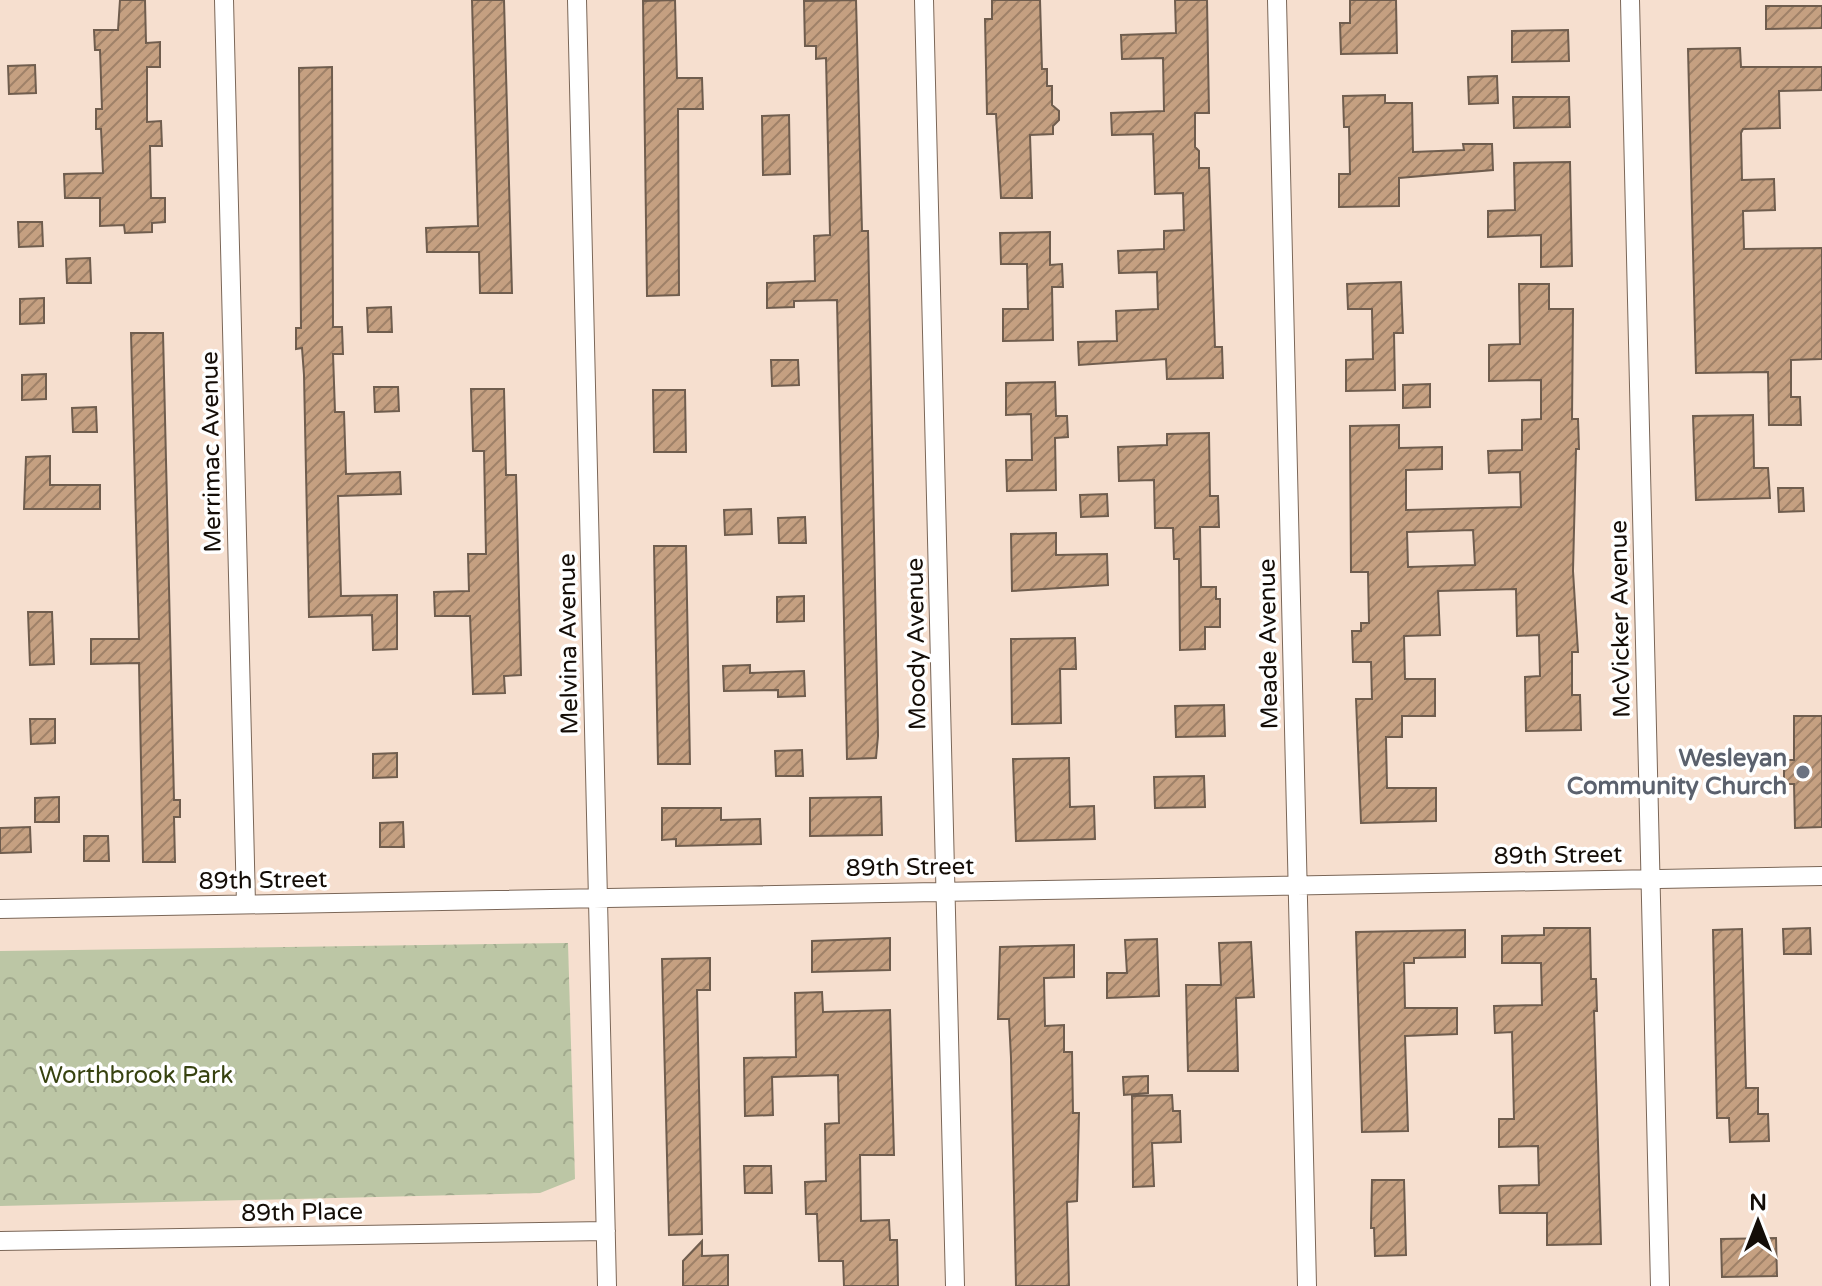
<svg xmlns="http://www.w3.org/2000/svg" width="1822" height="1286" font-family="'Varela Round',sans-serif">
<defs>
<pattern id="park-crowns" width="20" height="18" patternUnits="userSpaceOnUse" patternTransform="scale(2)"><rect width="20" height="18" fill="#bcc6a5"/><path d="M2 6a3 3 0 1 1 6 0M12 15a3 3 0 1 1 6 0" fill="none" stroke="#a1a98d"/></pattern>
<pattern id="building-hatch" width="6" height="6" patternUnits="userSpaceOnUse" patternTransform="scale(2)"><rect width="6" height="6" fill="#c5a081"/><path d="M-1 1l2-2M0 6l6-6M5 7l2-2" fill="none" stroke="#9f8168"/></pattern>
</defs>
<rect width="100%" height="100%" fill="#f6dfcf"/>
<path fill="url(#park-crowns)" d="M 568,943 L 575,1179 L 540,1193 L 0,1206 L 0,951 Z"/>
<path fill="url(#building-hatch)" stroke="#6f5d4e" stroke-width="2" fill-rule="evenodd" d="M 120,0 L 145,0 L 146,43 L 160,42 L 160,67 L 147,67 L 147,122 L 161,121 L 162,146 L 150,146 L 151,198 L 165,198 L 165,222 L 152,223 L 152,232 L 125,233 L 124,225 L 100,226 L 100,198 L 65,198 L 64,174 L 103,173 L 101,129 L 96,129 L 96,109 L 102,109 L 100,50 L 95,50 L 94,30 L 118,30 Z
M 472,0 L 504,0 L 512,293 L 480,293 L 479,252 L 427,252 L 426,228 L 478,226 Z
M 675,0 L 677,78 L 702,78 L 703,109 L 678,109 L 679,295 L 647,296 L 643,1 Z
M 856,0 L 862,231 L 868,231 L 878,736 L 876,758 L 847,759 L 837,300 L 794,301 L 794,307 L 767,308 L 767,283 L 815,281 L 814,236 L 830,235 L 826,58 L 816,59 L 816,46 L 805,46 L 804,1 Z
M 992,0 L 1040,0 L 1042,69 L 1047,69 L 1047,86 L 1052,86 L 1052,105 L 1059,111 L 1059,120 L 1053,126 L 1053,134 L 1030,135 L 1032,198 L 1001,198 L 996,114 L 987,114 L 985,19 L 992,19 Z
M 1175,0 L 1207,0 L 1209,113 L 1195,113 L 1195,147 L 1199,151 L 1199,168 L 1209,168 L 1215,347 L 1222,347 L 1223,378 L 1167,379 L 1166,359 L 1079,365 L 1078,342 L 1117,341 L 1116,311 L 1158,309 L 1157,272 L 1119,273 L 1118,251 L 1164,249 L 1164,231 L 1184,230 L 1183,193 L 1155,194 L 1153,134 L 1112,135 L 1111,113 L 1164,111 L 1163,58 L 1122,59 L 1121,35 L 1176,33 Z
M 1350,0 L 1396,0 L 1397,53 L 1341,54 L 1340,23 L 1350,23 Z
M 1766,6 L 1822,6 L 1822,28 L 1766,29 Z
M 1568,30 L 1569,61 L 1512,62 L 1512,31 Z
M 1740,48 L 1741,67 L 1822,67 L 1822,90 L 1779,91 L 1780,128 L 1743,129 L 1741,133 L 1742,180 L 1774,179 L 1775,210 L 1743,211 L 1744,249 L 1822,248 L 1822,359 L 1791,360 L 1791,397 L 1800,397 L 1801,425 L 1769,425 L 1768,372 L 1696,373 L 1688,49 Z
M 35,65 L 36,93 L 9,94 L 8,66 Z
M 332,67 L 333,327 L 342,327 L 343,354 L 333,354 L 335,412 L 344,412 L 346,474 L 400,472 L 401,494 L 338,496 L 341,596 L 397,595 L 397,649 L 373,650 L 372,615 L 309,617 L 304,375 L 302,348 L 296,349 L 296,328 L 301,328 L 299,68 Z
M 1497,76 L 1498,103 L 1469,104 L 1468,77 Z
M 1385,95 L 1385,103 L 1412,103 L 1413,152 L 1464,150 L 1463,144 L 1492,144 L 1493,170 L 1399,178 L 1399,206 L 1339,207 L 1339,174 L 1350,174 L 1349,127 L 1344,127 L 1343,96 Z
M 1513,97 L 1569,97 L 1570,127 L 1514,128 Z
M 789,115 L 790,174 L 763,175 L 762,116 Z
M 1570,162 L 1572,266 L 1541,267 L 1541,235 L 1488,237 L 1488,211 L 1515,210 L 1514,163 Z
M 18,222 L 42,222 L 43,246 L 19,247 Z
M 1050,232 L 1050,265 L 1062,264 L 1063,287 L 1052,287 L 1053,340 L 1003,341 L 1003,309 L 1028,309 L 1027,264 L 1001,264 L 1000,233 Z
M 90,258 L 91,283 L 67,283 L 66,259 Z
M 1401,282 L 1403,333 L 1394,333 L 1395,390 L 1346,391 L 1346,360 L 1373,359 L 1372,309 L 1348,309 L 1347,284 Z
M 1519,284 L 1549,284 L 1549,309 L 1573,309 L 1572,419 L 1578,419 L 1579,449 L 1576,449 L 1573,571 L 1578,652 L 1572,652 L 1572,695 L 1580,695 L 1581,730 L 1526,731 L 1525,677 L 1540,676 L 1539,635 L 1517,636 L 1516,589 L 1438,591 L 1440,635 L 1404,636 L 1405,679 L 1435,679 L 1435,716 L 1402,716 L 1402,737 L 1386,737 L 1387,788 L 1436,788 L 1436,821 L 1361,823 L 1356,699 L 1372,699 L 1371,662 L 1353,662 L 1352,631 L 1361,631 L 1361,623 L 1369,623 L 1368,572 L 1351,572 L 1350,426 L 1399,425 L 1399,448 L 1442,447 L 1442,469 L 1406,470 L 1406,510 L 1521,507 L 1520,472 L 1489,473 L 1488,451 L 1522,450 L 1522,420 L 1541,419 L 1541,380 L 1489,381 L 1489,345 L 1520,344 ZM 1473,530 L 1475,565 L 1408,567 L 1407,532 Z
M 44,298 L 44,323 L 20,324 L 20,299 Z
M 391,307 L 392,332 L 368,332 L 367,308 Z
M 131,333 L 163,333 L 174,800 L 180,800 L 180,817 L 174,817 L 175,862 L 143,862 L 139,663 L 91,664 L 91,639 L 139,639 Z
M 771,360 L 798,360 L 799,385 L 772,386 Z
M 46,374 L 46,399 L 22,400 L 22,375 Z
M 1055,382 L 1056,416 L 1067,416 L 1068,437 L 1055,438 L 1056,490 L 1007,491 L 1006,460 L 1032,460 L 1031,414 L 1006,415 L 1006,383 Z
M 1430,384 L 1430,407 L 1403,408 L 1403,385 Z
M 374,387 L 398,387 L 399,411 L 375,412 Z
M 471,389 L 504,389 L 506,475 L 516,475 L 521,675 L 504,676 L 505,693 L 473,694 L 470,616 L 435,616 L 434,592 L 469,591 L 468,554 L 486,554 L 484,451 L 473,451 Z
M 653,390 L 685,390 L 686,452 L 654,452 Z
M 96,407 L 97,432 L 73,432 L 72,408 Z
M 1753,415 L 1754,468 L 1768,468 L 1770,498 L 1696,500 L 1693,416 Z
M 1209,433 L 1210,496 L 1218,496 L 1219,527 L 1200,527 L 1201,587 L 1216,587 L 1216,599 L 1220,599 L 1220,627 L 1205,627 L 1205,649 L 1180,650 L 1179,559 L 1174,559 L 1173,528 L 1155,528 L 1154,480 L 1119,481 L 1118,447 L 1167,445 L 1167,434 Z
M 50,456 L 50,485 L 100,485 L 100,509 L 24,509 L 26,457 Z
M 1778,488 L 1803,488 L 1804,511 L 1779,512 Z
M 1107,494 L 1108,516 L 1081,517 L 1080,495 Z
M 751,509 L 752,534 L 725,535 L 724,510 Z
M 805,517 L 806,543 L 779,543 L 778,518 Z
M 1056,533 L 1056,555 L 1107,554 L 1108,585 L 1012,591 L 1011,534 Z
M 654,546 L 686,546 L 690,764 L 658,764 Z
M 804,596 L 804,621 L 777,622 L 777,597 Z
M 28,612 L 52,612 L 54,664 L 30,665 Z
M 1075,638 L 1076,669 L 1060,669 L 1061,723 L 1012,724 L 1011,639 Z
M 750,665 L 750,673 L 804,671 L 805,696 L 778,697 L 778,690 L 724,691 L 723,666 Z
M 1224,705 L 1225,736 L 1176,737 L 1175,706 Z
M 1794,716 L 1822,716 L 1822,827 L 1795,828 L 1794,784 L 1784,784 L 1784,760 L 1794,760 Z
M 30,719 L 55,719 L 55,743 L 31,744 Z
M 802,750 L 803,776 L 776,776 L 775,751 Z
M 397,753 L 397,777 L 373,778 L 373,754 Z
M 1069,758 L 1070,807 L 1094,806 L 1095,839 L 1016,841 L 1013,759 Z
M 1204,776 L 1205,807 L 1155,808 L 1154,777 Z
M 59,797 L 59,822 L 35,822 L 35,798 Z
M 881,797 L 882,835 L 810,836 L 810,798 Z
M 662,808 L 721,808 L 721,820 L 760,819 L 761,844 L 676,846 L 676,839 L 662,840 Z
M 403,822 L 404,847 L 380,847 L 380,823 Z
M 30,827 L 31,852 L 0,853 L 0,828 Z
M 84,836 L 108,836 L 109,861 L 84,861 Z
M 1544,928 L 1590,928 L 1591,979 L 1596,979 L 1597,1011 L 1594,1011 L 1601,1244 L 1547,1245 L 1547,1213 L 1500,1213 L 1499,1186 L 1539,1185 L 1538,1146 L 1499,1147 L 1499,1119 L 1514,1119 L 1512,1032 L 1495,1033 L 1494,1006 L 1542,1005 L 1541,963 L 1502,963 L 1502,936 L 1544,935 Z
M 1810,928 L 1811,954 L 1784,954 L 1783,929 Z
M 1742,929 L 1746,1088 L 1758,1088 L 1758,1114 L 1768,1114 L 1769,1141 L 1730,1142 L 1729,1118 L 1717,1118 L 1713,930 Z
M 1465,930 L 1465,957 L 1414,958 L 1414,963 L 1404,963 L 1405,1008 L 1457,1008 L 1457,1034 L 1405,1036 L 1408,1131 L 1362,1132 L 1356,932 Z
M 890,938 L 890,970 L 812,972 L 812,941 Z
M 1157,939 L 1159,996 L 1107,998 L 1107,973 L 1127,973 L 1125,940 Z
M 1251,942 L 1254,997 L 1236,998 L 1238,1071 L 1188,1071 L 1186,985 L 1221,985 L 1219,943 Z
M 1074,945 L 1074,977 L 1044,978 L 1045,1026 L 1064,1025 L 1064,1052 L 1072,1052 L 1073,1113 L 1079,1113 L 1077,1201 L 1067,1202 L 1069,1286 L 1016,1286 L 1011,1058 L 1009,1019 L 998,1019 L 1000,947 Z
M 710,958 L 710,990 L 697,990 L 702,1234 L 669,1235 L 662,959 Z
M 822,992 L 823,1012 L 890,1010 L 894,1155 L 860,1155 L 861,1221 L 889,1220 L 890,1240 L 897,1240 L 898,1286 L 844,1286 L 843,1261 L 819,1261 L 817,1214 L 806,1214 L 805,1182 L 826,1181 L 825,1124 L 839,1123 L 838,1075 L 772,1077 L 773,1115 L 745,1116 L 744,1058 L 796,1057 L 795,993 Z
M 1148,1076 L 1148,1093 L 1124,1095 L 1123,1077 Z
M 1172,1095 L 1173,1111 L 1180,1111 L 1181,1142 L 1152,1143 L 1154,1186 L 1133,1187 L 1132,1096 Z
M 744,1166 L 771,1166 L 772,1193 L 745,1193 Z
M 1372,1180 L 1404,1180 L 1406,1255 L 1375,1256 L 1374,1228 L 1371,1228 Z
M 1776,1238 L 1777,1276 L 1722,1277 L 1721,1239 Z
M 702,1241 L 702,1256 L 728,1255 L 728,1286 L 683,1286 L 683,1261 Z"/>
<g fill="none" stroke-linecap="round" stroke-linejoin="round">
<g stroke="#7b6758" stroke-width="20">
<path id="minor" d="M 224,0 L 246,904
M 577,0 L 607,1286
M 924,0 L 955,1286
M 1277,0 L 1307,1286
M 1630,0 L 1660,1286
M 0,909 L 1822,876
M 0,1241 L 606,1231"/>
</g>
<use href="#minor" stroke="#fff" stroke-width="18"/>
</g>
<circle fill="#6b7280" stroke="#fff" stroke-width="3" cx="1803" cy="772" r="8"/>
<g text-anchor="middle" stroke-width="7" stroke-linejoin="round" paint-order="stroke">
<g font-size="24" fill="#140d07" stroke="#fff">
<text transform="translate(211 452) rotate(-91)" y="8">Merrimac Avenue</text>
<text transform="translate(1620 619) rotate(-91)" y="8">McVicker Avenue</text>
<text transform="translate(568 644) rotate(-91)" y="8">Melvina Avenue</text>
<text transform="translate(916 644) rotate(-91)" y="8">Moody Avenue</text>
<text transform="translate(1268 644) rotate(-91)" y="8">Meade Avenue</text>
<text transform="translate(1558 855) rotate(-1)" y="8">89th Street</text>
<text transform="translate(910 867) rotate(-1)" y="8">89th Street</text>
<text transform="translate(263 880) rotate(-1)" y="8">89th Street</text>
<text transform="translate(302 1212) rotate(-1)" y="8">89th Place</text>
</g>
<g font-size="24" font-weight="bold" fill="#5b616d" stroke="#fff" text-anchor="end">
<text x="1787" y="766">Wesleyan<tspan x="1787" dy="28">Community Church</tspan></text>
</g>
<g font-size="24" fill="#374210" stroke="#fff">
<text x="136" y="1083">Worthbrook Park</text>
</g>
</g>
<g transform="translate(1758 1222)" stroke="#ffffff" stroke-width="6" paint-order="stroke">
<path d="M0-6L14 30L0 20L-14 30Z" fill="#140d07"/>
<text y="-12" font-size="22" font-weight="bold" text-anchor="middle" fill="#140d07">N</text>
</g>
</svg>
